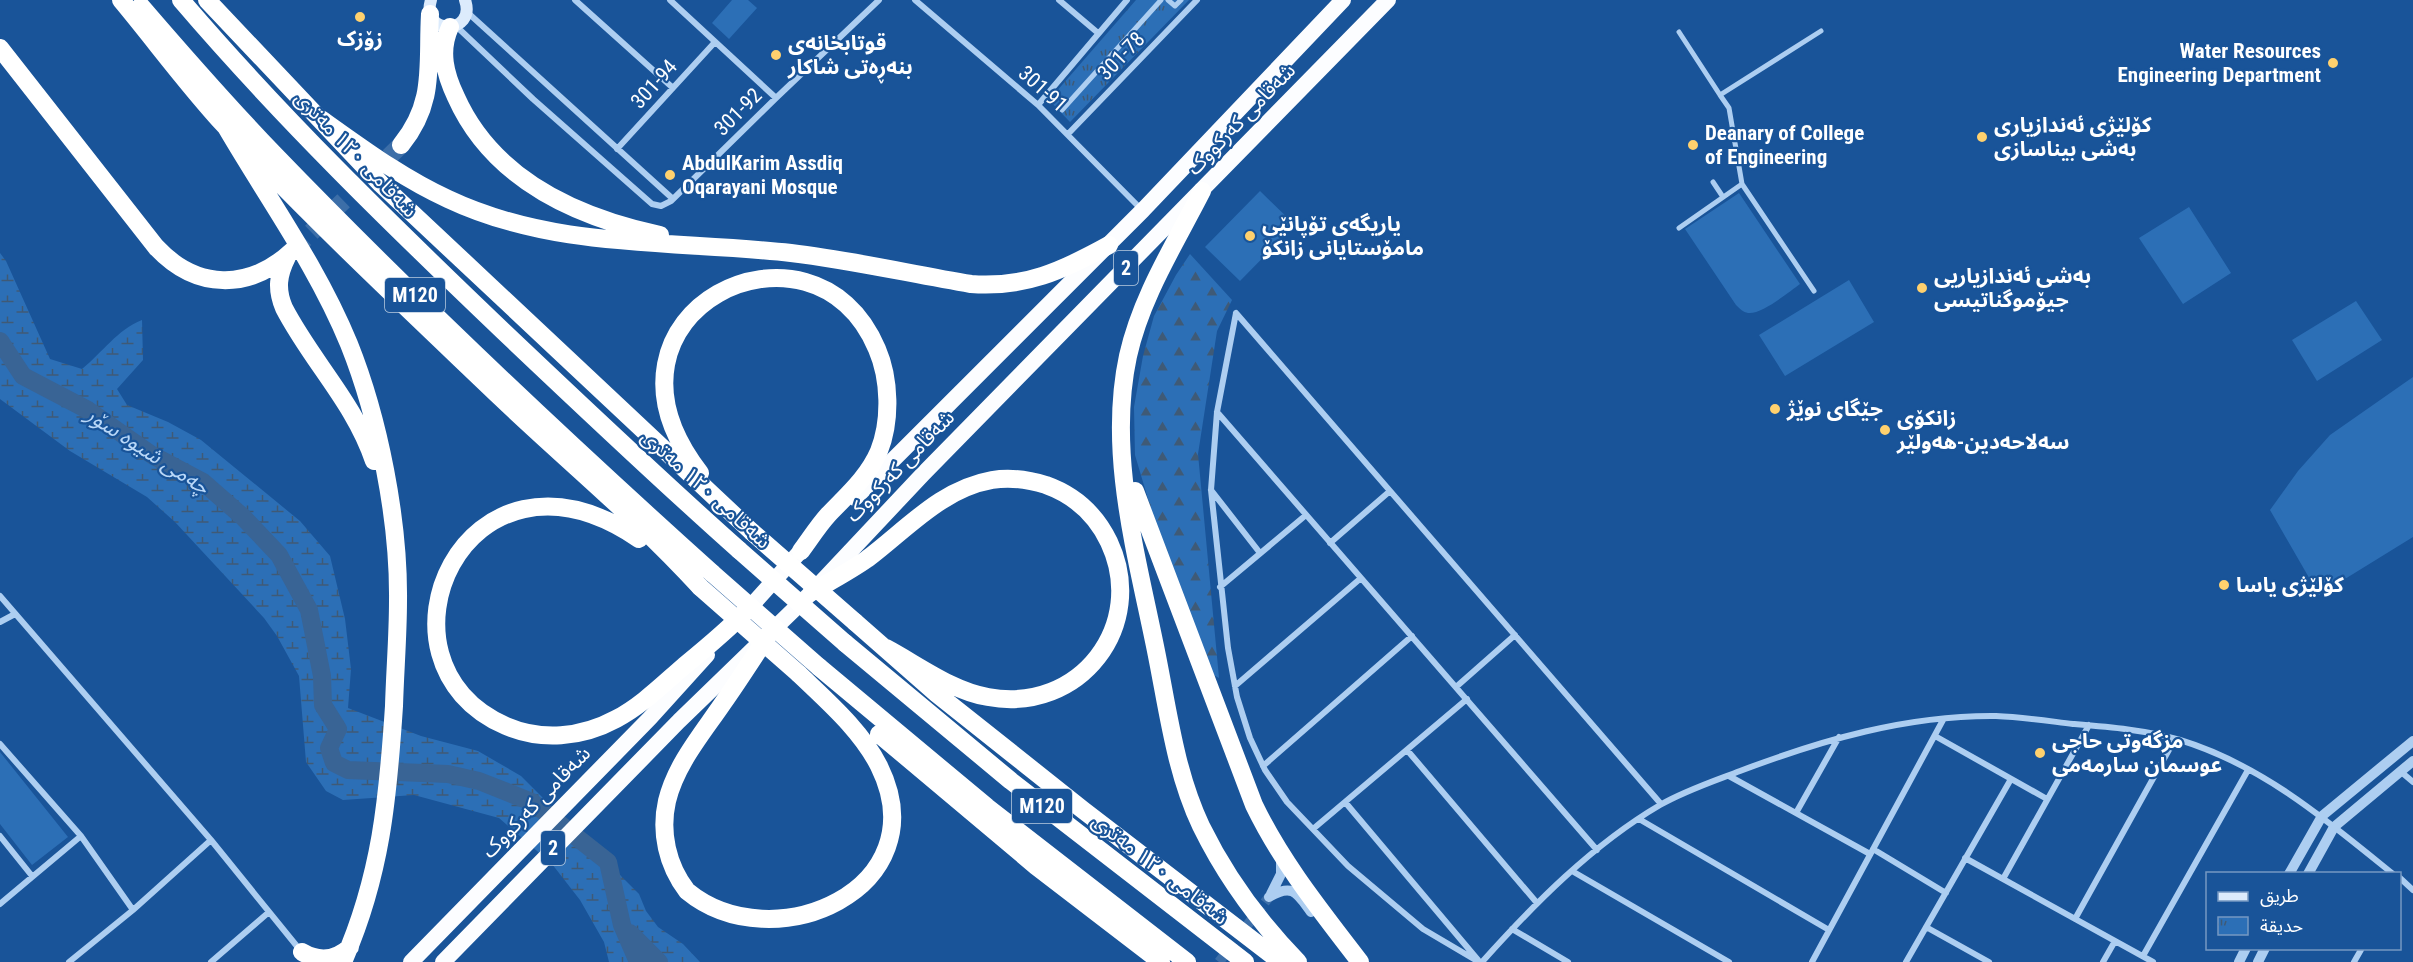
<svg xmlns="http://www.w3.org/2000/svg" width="2413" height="962" font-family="'Roboto Condensed','Noto Sans Arabic',sans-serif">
<defs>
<pattern id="forest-firs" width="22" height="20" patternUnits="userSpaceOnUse" patternTransform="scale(1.5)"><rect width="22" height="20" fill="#2c6fb6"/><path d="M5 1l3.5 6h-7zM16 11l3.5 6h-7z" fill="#3f5a76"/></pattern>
<pattern id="wetland-marsh" width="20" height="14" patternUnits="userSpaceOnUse" patternTransform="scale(1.5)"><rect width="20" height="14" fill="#2c6fb6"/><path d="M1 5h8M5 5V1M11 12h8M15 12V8" fill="none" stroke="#3f5a76"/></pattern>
<pattern id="park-tufts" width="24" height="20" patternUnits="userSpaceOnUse" patternTransform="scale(1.5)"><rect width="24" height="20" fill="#2c6fb6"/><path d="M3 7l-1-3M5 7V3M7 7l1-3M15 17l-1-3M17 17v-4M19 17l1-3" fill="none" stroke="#3f5a76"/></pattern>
</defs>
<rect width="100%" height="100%" fill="#195499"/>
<path fill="#2c6fb6" d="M 732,0 L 748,0 L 757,8 L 729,39 L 712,23 Z
M 1260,191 L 1295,225 L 1240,281 L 1205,247 Z
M 1739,193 L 1800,284 C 1789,292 1761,315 1748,313 C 1743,312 1740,309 1736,305 L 1685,229 Z
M 2189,207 L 2231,273 L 2183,304 L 2139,238 Z
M 1849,280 L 1874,322 L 1785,376 L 1759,335 Z
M 2356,301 L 2382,340 L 2317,381 L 2292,340 Z
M 2413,377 L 2413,537 L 2319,595 L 2270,510 L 2298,471 L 2330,435 Z
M 0,752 L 68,837 L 32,865 L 0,824 Z"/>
<path fill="url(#forest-firs)" d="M 1190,254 L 1232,300 L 1217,331 L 1198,454 L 1219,678 L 1212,674 L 1154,519 L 1135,455 L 1134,407 L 1143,356 L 1154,316 L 1176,275 Z"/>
<path fill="url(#wetland-marsh)" d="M 0,253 L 6,261 L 50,359 L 82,369 C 103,352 117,330 142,320 L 143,360 L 117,389 L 127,405 L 168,422 L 201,440 L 300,521 L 330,556 L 345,619 L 351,669 L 348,708 L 421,736 L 478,751 L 521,776 L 639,894 L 646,911 L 658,927 L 683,944 L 700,962 L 609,962 L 604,942 L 580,900 L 552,864 L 499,818 L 414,795 L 343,800 L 326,791 L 306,762 L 299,676 L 277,636 L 264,618 L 175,522 L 147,497 L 70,451 L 0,399 Z"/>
<path fill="url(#park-tufts)" d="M 1136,0 L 1189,0 L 1070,122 L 1049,100 Z"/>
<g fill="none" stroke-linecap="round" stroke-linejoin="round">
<path stroke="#396495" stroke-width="18" d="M 0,341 L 23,376 L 88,410 L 152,455 L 203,482 L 243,517 L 279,555 L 309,610 L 322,676 L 323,705 L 338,729 L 329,748 L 334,763 L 348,770 L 448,774 L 479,781 L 532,802 L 608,862 L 622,925 L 638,962
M 630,933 L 659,962"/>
<path stroke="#3c6ea8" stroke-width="10" stroke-dasharray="10 5" stroke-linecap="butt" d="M 1219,962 L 1269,897"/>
<path stroke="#3c6ea8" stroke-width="18" stroke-dasharray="18 9" stroke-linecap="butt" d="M 292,251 L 401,145"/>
<path stroke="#adcef1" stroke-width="5" d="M 1168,0 L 1175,6 L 1181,0
M 1679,32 L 1720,95
M 1062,110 L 1161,0
M 1713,182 L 1723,197
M 1679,228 L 1742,184
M 1814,291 L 1742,184 L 1729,108 L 1720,95 L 1821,31"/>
<path stroke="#adcef1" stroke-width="6" d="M 575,0 L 673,88
M 670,0 L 776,98
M 915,0 L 1038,105 L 1142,210
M 1059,0 L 1098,33
M 467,12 L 673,199
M 456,26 L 533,99 L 652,204 L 661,206 L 671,201 L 776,98 L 879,0
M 1038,105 L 1127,0
M 1068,134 L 1197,0
M 617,149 L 715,42
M 1236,313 L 1217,412 L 1211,490 L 1228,648 L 1237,697 L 1250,738 L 1265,770 L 1287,802 L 1348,866 L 1423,929 L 1479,962
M 1236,313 L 1661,804
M 1217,412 L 1597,850
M 1211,490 L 1260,553
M 1330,543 L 1390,491
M 1220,587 L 1306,515
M 0,596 L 211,840 L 300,950
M 0,622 L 15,614
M 1235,686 L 1361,578
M 1456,687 L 1515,635
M 1935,736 L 2047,799
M 0,744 L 81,836 L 133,910
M 1407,750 L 1537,903
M 1263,766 L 1412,636
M 2400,771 L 2413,782
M 1729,776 L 1870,854
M 1345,802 L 1478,960
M 1796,813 L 1839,737
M 1639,819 L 1829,930
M 1313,829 L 1467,699
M 0,836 L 32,876
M 1873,849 L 1946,893
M 1965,858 L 2153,962
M 1572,871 L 1729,962
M 2400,878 L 2413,890
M 2003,879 L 2089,725
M 0,904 L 81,836
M 2075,919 L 2175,739
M 1926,927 L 1989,962
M 1512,929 L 1568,962
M 2143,956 L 2248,770
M 69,962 L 133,910 L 211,840
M 211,962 L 269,912
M 1482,962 C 1534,904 1592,845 1660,805 C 1684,791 1714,781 1740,771 C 1822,740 1907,715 1996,716 C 2022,717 2048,721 2073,724 C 2109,727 2146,730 2180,740 C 2262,765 2328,821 2393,874
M 1812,962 L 1943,720
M 1906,962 L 2011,779
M 2103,962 L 2115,941
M 2354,962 L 2362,948"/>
<path stroke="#adcef1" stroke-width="10" d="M 2289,874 L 2322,816 L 2413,741
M 2308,874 L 2334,827 L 2413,761
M 1271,894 L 1281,874 L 1281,858
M 1269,897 C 1293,883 1297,893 1311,912
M 2239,962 L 2246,948
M 2258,962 L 2265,948"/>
<path stroke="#dcebfc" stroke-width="12" d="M 431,0 C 420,36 477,35 465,0"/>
<path stroke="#fcfdff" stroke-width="16" d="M 855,498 L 1143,210 L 1343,0
M 743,615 L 798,554
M 411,962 L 650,718 L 707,655
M 443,962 L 679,721 L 812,592 L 923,474 L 1388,0"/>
<path stroke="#fff" stroke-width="18" d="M 121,0 C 156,42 188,86 225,126 C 313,220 407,308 500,397 C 566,460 638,519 700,587
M 181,0 C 281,117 392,225 503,331 C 581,405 659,479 739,550
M 207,0 L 381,184 L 752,532
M 141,6 C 184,56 228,106 274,154 C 414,299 562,438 712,573
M 450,27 C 439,51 445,74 456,97 C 493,180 576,217 660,235
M 0,48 L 156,247 C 196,290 249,291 292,251
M 321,119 C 362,148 402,178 448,199 C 556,250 675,240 791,253 C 851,260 911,274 971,284 C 1025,288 1062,271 1109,245
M 226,127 C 268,199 317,266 349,344 C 379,419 399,520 398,601 C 398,636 395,671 394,706 C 388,798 381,876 343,962
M 401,145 C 436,102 427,65 430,14
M 1202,191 C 1175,244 1141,297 1128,356 C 1107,453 1137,556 1156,651 C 1168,710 1175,771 1201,826 C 1226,877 1258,921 1298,962
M 287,257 C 278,275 276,289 284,308 C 312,362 354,402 374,461
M 700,473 C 575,311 814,198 877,349 C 890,379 891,421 879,451 C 868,477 847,495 828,515 C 818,526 810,539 801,551
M 1135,491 L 1254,805 C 1282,863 1321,911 1360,962
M 639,539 C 464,420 359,663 506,726 C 541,741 581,738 616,719 C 641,706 662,685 684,666 C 706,648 728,630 748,609
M 812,592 C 831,581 850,571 867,559 C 907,529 941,489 992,480 C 1010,477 1030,480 1046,485 C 1074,495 1096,515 1109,542 C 1148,625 1080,714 988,697 C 952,691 918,665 886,648
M 855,622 L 937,694 L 1083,810 L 1281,962
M 771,631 C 755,655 740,679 723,703 C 702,734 676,764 667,801 C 660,832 667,865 687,891 C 773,962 940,889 879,766 C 861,730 827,701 799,674
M 845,643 L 1011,781 L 1245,962
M 819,667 L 987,807 L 1187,962
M 879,734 L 1036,866 L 1161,962
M 302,952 C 319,962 335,961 350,947"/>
<path stroke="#fff" stroke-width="18" d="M 752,532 L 855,622
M 739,550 L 845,643
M 712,573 L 819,667
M 700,587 L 799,674"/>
</g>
<g fill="#ffd16e" stroke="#195499" stroke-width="2">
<circle cx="360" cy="17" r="6"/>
<circle cx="776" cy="55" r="6"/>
<circle cx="2333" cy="63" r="6"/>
<circle cx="1982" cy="137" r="6"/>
<circle cx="1693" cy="145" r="6"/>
<circle cx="670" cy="175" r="6"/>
<circle cx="1250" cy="236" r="6"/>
<circle cx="1922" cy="288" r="6"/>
<circle cx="1775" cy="409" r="6"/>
<circle cx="1885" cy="430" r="6"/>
<circle cx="2224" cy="585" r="6"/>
<circle cx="2040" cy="753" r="6"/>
</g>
<g text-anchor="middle" stroke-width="4.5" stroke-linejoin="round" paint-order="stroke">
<g fill="#195499" stroke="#bacce0" stroke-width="1.5">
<rect x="1114" y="251" width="24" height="34" rx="4.5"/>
<rect x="385" y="278" width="60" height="34" rx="4.5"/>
<rect x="1012" y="789" width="60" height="34" rx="4.5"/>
<rect x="541" y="831" width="24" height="34" rx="4.5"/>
</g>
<g font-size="20" font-weight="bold" fill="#fff">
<text x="1126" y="275">2</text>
<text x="415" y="302">M120</text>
<text x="1042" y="813">M120</text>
<text x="553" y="855">2</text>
</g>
<g font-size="21" font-weight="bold" fill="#fff" stroke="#195499" text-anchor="start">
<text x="360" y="46" text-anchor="middle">زۆزک</text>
<text x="788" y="50">قوتابخانەی<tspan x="788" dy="24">بنەڕەتی شاکار</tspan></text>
<text x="2321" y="58" text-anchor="end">Water Resources<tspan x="2321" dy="24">Engineering Department</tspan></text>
<text x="1994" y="132">کۆلێژی ئەندازیاری<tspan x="1994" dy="24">بەشی بیناسازی</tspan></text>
<text x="1705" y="140">Deanary of College<tspan x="1705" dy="24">of Engineering</tspan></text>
<text x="682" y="170">AbdulKarim Assdiq<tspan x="682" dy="24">Oqarayani Mosque</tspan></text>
<text x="1262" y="231">یاریگەی تۆپانێی<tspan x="1262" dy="24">مامۆستایانی زانکۆ</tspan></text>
<text x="1934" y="283">بەشی ئەندازیاریی<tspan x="1934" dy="24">جیۆموگناتیسی</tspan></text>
<text x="1787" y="416">جێگای نوێژ</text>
<text x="1897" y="425">زانکۆی<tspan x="1897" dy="24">سەلاحەدین-هەولێر</tspan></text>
<text x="2236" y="592">کۆلێژی یاسا</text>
<text x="2052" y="748">مزگەوتی حاجی<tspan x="2052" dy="24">عوسمان سارمەمی</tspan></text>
</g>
<g font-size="21" fill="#fff" stroke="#195499">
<text transform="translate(1121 56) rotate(-46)" y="7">301-78</text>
<text transform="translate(654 84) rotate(-48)" y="7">301-94</text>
<text transform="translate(1043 89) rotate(42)" y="7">301-91</text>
<text transform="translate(738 112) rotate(-45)" y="7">301-92</text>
<text transform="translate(1241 119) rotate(-46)" y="7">شەقامی کەرکووک</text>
<text transform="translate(356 154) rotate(46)" y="7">شەقامی ١٢٠ مەتری</text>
<text transform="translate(900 466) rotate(-46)" y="7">شەقامی کەرکووک</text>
<text transform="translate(706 489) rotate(42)" y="7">شەقامی ١٢٠ مەتری</text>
<text transform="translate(536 802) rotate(-46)" y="7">شەقامی کەرکووک</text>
<text transform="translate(1160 869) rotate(38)" y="7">شەقامی ١٢٠ مەتری</text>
</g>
<g font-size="22" font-style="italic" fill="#bad8f8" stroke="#195499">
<text transform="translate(148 450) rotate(33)" y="8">چەمی شیوە سۆر</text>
</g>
</g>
<rect x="2206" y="872" width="195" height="78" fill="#195499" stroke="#7598c2" stroke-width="1.5"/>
<rect x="2218" y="892" width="30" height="9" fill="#dcebfc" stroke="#7598c2" stroke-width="1.5"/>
<text x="2260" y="902" font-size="18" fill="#ffffff">طريق</text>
<rect x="2218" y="917" width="30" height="18" fill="url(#park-tufts)" stroke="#7598c2" stroke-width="1.5"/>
<text x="2260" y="932" font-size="18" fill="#ffffff">حديقة</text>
</svg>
